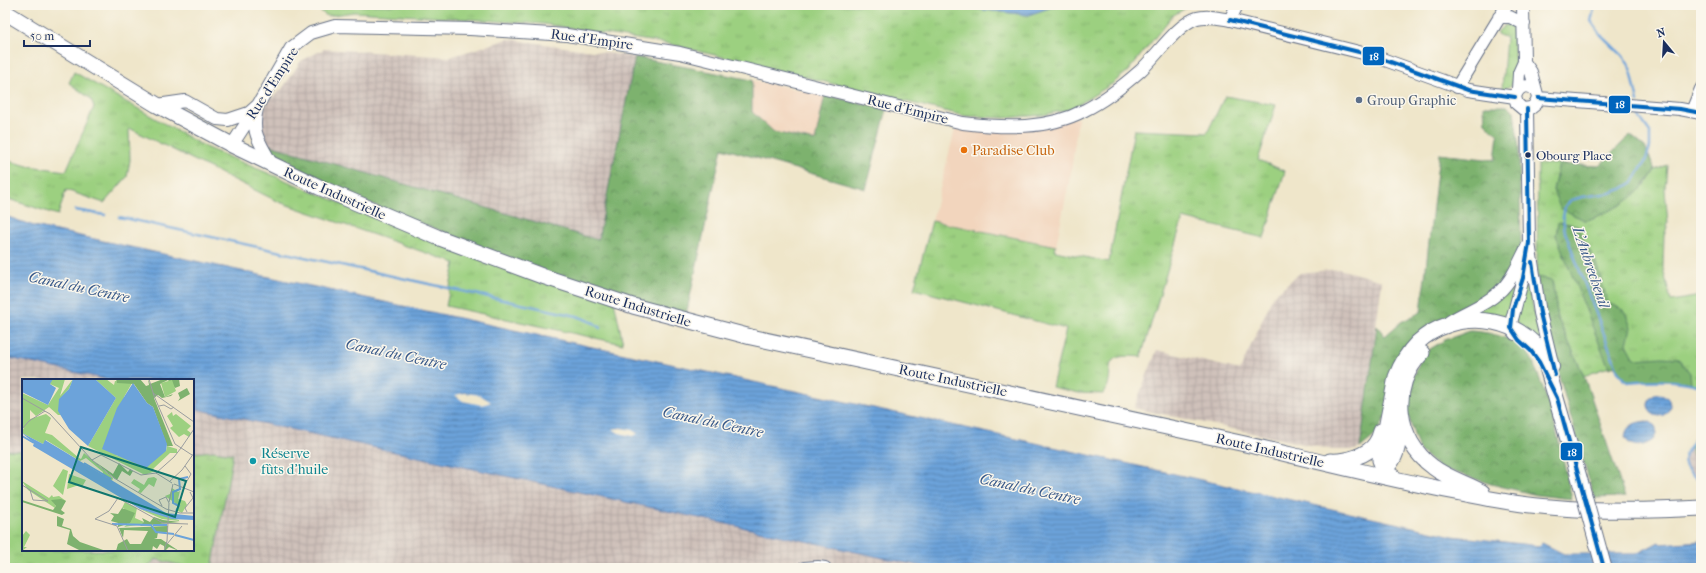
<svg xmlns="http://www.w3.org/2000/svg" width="1706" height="573" font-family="'IM FELL French Canon',serif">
<defs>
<pattern id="industrial-grid" width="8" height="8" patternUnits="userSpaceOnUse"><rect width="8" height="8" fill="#cfc1ba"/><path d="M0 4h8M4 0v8" fill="none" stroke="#b1a6a2"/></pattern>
<pattern id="grass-tufts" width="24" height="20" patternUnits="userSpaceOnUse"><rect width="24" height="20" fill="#9cd080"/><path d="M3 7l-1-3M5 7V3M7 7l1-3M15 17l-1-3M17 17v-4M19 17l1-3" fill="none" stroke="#86b371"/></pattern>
<pattern id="forest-crowns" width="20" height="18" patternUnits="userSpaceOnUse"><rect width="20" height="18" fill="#7db26e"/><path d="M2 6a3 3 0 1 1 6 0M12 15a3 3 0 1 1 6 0" fill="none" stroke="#66915e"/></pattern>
<pattern id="water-rules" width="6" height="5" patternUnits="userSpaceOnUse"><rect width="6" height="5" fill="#6ca3da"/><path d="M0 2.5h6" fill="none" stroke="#5885b4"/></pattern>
</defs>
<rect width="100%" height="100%" fill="#fbf7ec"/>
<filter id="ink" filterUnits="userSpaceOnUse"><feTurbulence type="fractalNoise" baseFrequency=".025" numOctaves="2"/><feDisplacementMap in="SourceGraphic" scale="8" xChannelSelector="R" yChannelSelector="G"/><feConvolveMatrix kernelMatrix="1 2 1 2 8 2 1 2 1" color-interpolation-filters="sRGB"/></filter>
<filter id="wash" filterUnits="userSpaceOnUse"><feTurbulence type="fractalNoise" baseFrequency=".012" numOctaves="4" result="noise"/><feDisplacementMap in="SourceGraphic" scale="16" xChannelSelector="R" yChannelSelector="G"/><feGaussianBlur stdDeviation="0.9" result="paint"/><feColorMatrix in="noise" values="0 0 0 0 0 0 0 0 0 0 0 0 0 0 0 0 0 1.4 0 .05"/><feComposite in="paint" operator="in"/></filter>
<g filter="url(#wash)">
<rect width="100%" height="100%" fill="#efe6ca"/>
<path fill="#f2d5bd" d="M 752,80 L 825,95 L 816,141 L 774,132 L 752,112 Z
M 1078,118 L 1071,172 L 1056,246 L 932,221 L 956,125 Z"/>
<path fill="url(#industrial-grid)" d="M 508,39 L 635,57 L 598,240 L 269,145 L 261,133 L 260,122 L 263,110 L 271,98 L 282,89 L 301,61 L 324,49 L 450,57 Z
M 1339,269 L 1382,281 L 1360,448 L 1355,450 L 1333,450 L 1134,408 L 1157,350 L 1240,370 L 1273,296 L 1300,273 Z
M 5,357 L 110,380 L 23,380 L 23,550 L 193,550 L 193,398 L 199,399 L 197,409 L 930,568 L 5,568 Z
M 1690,445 L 1692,453 L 1701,467 L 1701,481 L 1689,473 L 1684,463 L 1685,453 Z"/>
<path fill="url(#grass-tufts)" stroke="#5c806f" d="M 312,5 L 942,5 L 1028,15 L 1058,5 L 1191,5 L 1172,16 L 1128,71 L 1112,84 L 1071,109 L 1043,115 L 1004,118 L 965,116 L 669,44 L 544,24 L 354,12 L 327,16 Z
M 1505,25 L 1509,25 L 1513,29 C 1513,42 1518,73 1513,83 C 1510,87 1506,88 1502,89 L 1506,38 L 1497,34 L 1497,32 Z
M 74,72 L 207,148 L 457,251 L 614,300 L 623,344 L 446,306 L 455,263 L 279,202 L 129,128 L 130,160 L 127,177 L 104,203 L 66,190 L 58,215 L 5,198 L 5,160 L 28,166 L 66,171 L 94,107 L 91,99 L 69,83 Z
M 1225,96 L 1276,105 L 1258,160 L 1285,171 L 1264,238 L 1183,218 L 1141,357 C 1093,352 1120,373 1103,394 L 1079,393 L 1052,387 L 1066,329 L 914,289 L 932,221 L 1056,246 L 1055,251 L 1109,262 L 1134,130 L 1207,133 Z
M 1538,164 L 1559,164 L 1553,190 L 1645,186 L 1655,170 L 1667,165 L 1665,189 L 1668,224 L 1664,236 L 1663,268 L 1671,301 L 1701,296 L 1701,386 C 1677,379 1652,380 1628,382 L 1624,380 L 1615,366 L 1602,369 L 1584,376 L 1558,319 L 1552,280 L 1537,277 Z
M 1519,270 L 1507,321 L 1473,317 Z
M 1527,271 L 1535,320 L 1545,348 L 1515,321 Z
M 1701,431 L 1701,467 L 1692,453 L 1690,445 Z
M 5,450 L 23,451 L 23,550 L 193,550 L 193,453 L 213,451 L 233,454 L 212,568 L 191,568 L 155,559 L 148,568 L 5,568 Z"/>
<path fill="url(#forest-crowns)" stroke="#4c7066" d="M 635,57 L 752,80 L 752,112 L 774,132 L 815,141 L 825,95 L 887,109 L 866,189 L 722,148 L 685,320 L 633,306 L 272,165 L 269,145 L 598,240 Z
M 1484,106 L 1507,106 L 1514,111 L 1519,148 L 1521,244 L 1517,259 L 1510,274 L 1493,293 L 1433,325 L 1377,434 L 1360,448 L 1377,326 L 1385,336 L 1401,322 L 1421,312 L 1439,154 L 1495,160 L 1498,135 L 1485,123 Z
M 1630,135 L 1645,147 L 1655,170 C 1636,201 1618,207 1586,221 L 1560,208 L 1553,190 L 1559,164 L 1599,166 Z
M 1558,222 L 1576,225 L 1596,263 L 1608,303 L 1624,310 L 1631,327 L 1627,344 L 1635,359 L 1662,357 L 1678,358 L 1690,373 L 1691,383 L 1654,380 L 1628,382 L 1624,380 L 1615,366 L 1609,368 L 1556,235 Z
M 1537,277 L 1552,280 L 1558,319 L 1584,376 L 1625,497 L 1594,498 L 1545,327 Z
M 1470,331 C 1489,332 1515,337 1528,353 C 1532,358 1534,366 1537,372 C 1554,413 1562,456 1572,499 L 1537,495 L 1491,484 L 1438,467 L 1419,450 L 1404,403 L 1421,358 L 1430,349 L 1445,340 Z"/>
<path fill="url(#water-rules)" stroke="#44699c" d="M 942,5 L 1058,5 L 1028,15 Z
M 5,216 L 34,226 L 1035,443 L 1453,536 L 1539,546 L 1542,543 L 1564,554 L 1636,554 L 1659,542 L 1661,544 L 1701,541 L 1701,568 L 930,568 L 197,409 L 199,400 L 193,398 L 193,380 L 110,380 L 5,357 Z
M1648 405a11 11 0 1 1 22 0a11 11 0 1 1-22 0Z
M 1647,421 C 1657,424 1659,431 1653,440 C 1644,447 1630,449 1625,437 C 1626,425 1636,422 1647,421 Z"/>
<path fill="#efe6ca" d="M 465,393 L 480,395 L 491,402 L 482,405 L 463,401 L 455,395 Z
M 621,428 L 632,430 L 638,434 L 632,436 L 619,433 L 613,429 Z"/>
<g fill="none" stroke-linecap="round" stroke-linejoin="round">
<path stroke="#6ca3da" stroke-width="2.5" d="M 1595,5 L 1591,21 L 1601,35 L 1622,55 L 1629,65 L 1632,75 L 1638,102
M 1639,109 L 1640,118 L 1650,132 L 1650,147 L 1645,162 L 1633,182 L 1622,189 L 1610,193 L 1582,197 L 1571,200 L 1565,206 L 1563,218 L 1565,232 L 1618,371 L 1624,380 L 1628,382 C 1652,380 1677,379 1701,386
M 75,210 L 105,215
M 119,217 L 577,316 L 594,323 L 600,328
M 1701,431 C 1685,452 1673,463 1701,481"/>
</g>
</g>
<g filter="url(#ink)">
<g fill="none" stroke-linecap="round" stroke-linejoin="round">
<g stroke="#656f84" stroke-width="14">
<path id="minor" d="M 1523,5 L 1524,62 L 1531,72 L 1538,98 L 1536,104 L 1531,108 L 1523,109 L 1517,104 L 1515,97 C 1518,86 1527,83 1535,90
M 1499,17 L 1510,17 L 1524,24
M 1230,20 L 1237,5
M 1457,87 L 1507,5
M 1518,89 L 1519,73 L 1524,62
M 1538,98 L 1680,109 L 1701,113
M 157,105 L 185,101 L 217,119 L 228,120 L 249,113 L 258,105 C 250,134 259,140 272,165
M 1527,109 L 1529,243 L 1540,313 L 1553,367
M 1692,111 L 1701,89
M 232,145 L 258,105 L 291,48 L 311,33 L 335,26 L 470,29 L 567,35 L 680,53 L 963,123 C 1004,128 1048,130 1085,110 C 1105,100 1123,86 1140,71 C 1156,57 1177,24 1197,18 C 1207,15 1219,18 1230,20 L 1371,55 L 1468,90 L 1515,97
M 1449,322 C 1464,312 1484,306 1498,293 C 1513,280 1520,260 1529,243
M 1515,334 L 1511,328 L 1511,323 L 1523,278 L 1527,256
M 804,568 L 818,567 L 825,568"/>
</g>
<g stroke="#656f84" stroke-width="17">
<path id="major" d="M 5,12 L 157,105 L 232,145 L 319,187 L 437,237 L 542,276 L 633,306 L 751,337 L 1245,444 C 1317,461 1388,479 1461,493 C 1490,499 1520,505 1550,507 C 1601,512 1650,511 1701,508
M 1422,353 C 1389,386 1396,440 1433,467 C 1447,478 1466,483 1482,492
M 1330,461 C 1344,462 1368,456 1376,443 C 1378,440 1380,435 1381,431
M 1377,473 C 1398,465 1399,442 1400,423
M 1396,479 L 1384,470 L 1380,460 L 1396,377 C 1401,364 1407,353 1417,343 C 1453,309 1519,313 1544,357 L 1581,484"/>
</g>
<use href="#minor" stroke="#fff" stroke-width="12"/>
<use href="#major" stroke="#fff" stroke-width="15"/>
<g stroke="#656f84" stroke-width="17" stroke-linecap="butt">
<path id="major-bridge" d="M 1581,484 L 1604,568"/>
</g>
<use href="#major-bridge" stroke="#fff" stroke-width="15"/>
<g stroke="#fbf7ec" stroke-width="7">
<path id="bus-1" d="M 1230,20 L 1371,55 L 1468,90 L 1515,97
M 1538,98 L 1680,109 L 1701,113
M 1527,109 L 1529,243 L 1523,278 L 1513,309 L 1511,328 L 1519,340 L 1531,351 L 1539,362 L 1557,398 L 1604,568
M 1532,262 L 1540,313 L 1555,375"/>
</g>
<use href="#bus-1" stroke="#0065bd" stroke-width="4"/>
</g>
</g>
<circle fill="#5c6f8a" stroke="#fbf7ec" stroke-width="1.5" cx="1359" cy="100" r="4"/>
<circle fill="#e8710a" stroke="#fbf7ec" stroke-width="1.5" cx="964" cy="150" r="4"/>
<circle fill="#1b2f5e" stroke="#fbf7ec" stroke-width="1.5" cx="1528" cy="155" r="3.5"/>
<circle fill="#0f9aa8" stroke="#fbf7ec" stroke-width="1.5" cx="253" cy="461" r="4"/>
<g text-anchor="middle" stroke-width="3" stroke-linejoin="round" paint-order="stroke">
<g font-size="13" fill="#1b2f5e" stroke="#fbf7ec" text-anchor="start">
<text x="1536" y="160">Obourg Place</text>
</g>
<g font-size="14" fill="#1b2f5e" stroke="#fbf7ec">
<text transform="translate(592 39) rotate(8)" y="5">Rue d'Empire</text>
<text transform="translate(272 83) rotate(-57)" y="5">Rue d'Empire</text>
<text transform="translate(908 109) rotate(14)" y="5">Rue d'Empire</text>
<text transform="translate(335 193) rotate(24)" y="5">Route Industrielle</text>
<text transform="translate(638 306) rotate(17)" y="5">Route Industrielle</text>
<text transform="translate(953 380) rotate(12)" y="5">Route Industrielle</text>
<text transform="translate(1270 450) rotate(13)" y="5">Route Industrielle</text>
</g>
<g font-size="14" fill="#4e5e75" stroke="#fbf7ec" text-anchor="start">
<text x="1367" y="105">Group Graphic</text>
</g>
<g font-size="14" fill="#c56008" stroke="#fbf7ec" text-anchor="start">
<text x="972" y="155">Paradise Club</text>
</g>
<g font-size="14" fill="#0d838f" stroke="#fbf7ec" text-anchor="start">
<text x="261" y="458">Réserve<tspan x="261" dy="16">fûts d'huile</tspan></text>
</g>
<g font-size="15" font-style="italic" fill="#375889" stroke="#fbf7ec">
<text transform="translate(1591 267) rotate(71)" y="5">L'Aubrecheuil</text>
<text transform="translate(79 287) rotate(12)" y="5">Canal du Centre</text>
<text transform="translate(396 354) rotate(12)" y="5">Canal du Centre</text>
<text transform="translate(713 422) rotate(12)" y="5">Canal du Centre</text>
<text transform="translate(1030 489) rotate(12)" y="5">Canal du Centre</text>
</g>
</g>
<g transform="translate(22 379)">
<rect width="172" height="172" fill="#efe6ca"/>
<path d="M 30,0 L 43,0 L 38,17 L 51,0 L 47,10 L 37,21 L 39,36 L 36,36 L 27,28 L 14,37 L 8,31 L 8,40 L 24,35 L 29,39 L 23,54 L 30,56 L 57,79 L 59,80 L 62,74 L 91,99 L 90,102 L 80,96 L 81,93 L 64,79 L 58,82 L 24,61 L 21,65 L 0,54 L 2,48 L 0,49 L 0,14 L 26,26 L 37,9 L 28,5 ZM 73,0 L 84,0 L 92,6 L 93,2 L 110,4 L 102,18 L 94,76 L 103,79 L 144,72 L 145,67 L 155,70 L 155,74 L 148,74 L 131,90 L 133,92 L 123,96 L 66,67 L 94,19 ZM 150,33 L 151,37 L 154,35 L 169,47 L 165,51 L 169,54 L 167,58 L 162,55 L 157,58 L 148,49 L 151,47 L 145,37 ZM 41,90 L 46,92 L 41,116 L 31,107 ZM 47,95 L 64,101 L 60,108 L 57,106 L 45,110 ZM 132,98 L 135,100 L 132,108 L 127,105 L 119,114 L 116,113 L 118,110 L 109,104 L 112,100 L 122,106 L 126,99 ZM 0,102 L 27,119 L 30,116 L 31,118 L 37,117 L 44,122 L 31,123 L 34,127 L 33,129 L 6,111 ZM 150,109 L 156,113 L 158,112 L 156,120 L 163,122 L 165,126 L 160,134 L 154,131 L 156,126 L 143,117 L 148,115 ZM 103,123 L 115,129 L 113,139 L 122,143 L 121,145 L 102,148 L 106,145 L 102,129 L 100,129 ZM 118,130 L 157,141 L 157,142 L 140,140 ZM 4,152 L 8,156 L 2,168 L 5,168 L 0,172 L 0,157 Z" fill="#9cd080"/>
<path d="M 94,0 L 118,0 L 124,7 L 127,6 L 126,0 L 128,5 L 141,0 L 157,0 L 158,7 L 153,9 L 146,1 L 138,5 L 143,18 L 151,15 L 149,17 L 140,19 L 136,16 L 132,19 L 151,67 L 145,67 L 131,28 L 125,24 L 112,5 L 95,4 ZM 165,9 L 168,15 L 156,22 L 158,19 L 156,14 ZM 72,82 L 91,95 L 97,84 L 106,93 L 108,90 L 111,92 L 108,97 L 100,92 L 95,101 ZM 39,120 L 44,122 L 39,131 L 43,134 L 40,136 L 0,123 L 0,121 L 31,131 L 34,127 L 29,121 ZM 100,129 L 113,134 L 108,144 L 96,148 L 96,144 L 89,142 L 92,137 L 88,134 L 96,135 ZM 35,137 L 42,140 L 40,147 L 49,150 L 51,157 L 58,163 L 84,172 L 59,172 L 45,165 L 48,151 L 35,147 ZM 132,138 L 141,141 L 158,143 L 118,147 L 122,143 L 120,139 L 128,143 ZM 146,147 L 145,153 L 136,153 L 135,159 L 132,160 L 139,160 L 157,172 L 147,168 L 143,172 L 142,167 L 138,165 L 135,170 L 131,167 L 130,172 L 94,172 L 96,165 L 105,160 L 108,165 L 119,165 L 126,152 L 102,151 L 101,159 L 97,149 Z" fill="#7db26e"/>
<path d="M 150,1 L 154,12 L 143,18 L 139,4 Z" fill="#9cd080"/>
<path d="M 0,0 L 31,0 L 28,5 L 34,9 L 26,26 L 0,13 ZM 51,0 L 73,0 L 94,19 L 66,67 L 47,50 L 36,32 L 37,20 L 47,10 ZM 111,4 L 125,24 L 131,28 L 145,65 L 144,72 L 124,89 L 80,70 L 95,29 ZM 0,54 L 21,65 L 23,61 L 144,134 L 172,137 L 172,141 L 150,140 L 118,130 L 11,67 L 12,64 Z" fill="#6ca3da"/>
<path fill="none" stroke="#6ca3da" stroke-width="2" d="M 0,57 L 12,64M 62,84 L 89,100M 154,132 L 157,127 L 151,124 L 151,113 L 158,110 L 157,100 L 166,98M 90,145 L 129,146 L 134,153 L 152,155M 131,146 L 145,146M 153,156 L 172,161"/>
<path fill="none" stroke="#9a9d9f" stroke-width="1" d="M 127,0 L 132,17 L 153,65 L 170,76M 131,14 L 172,43M 0,19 L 28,35 L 70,81 L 92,99 L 144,130 L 158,134 L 172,134M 137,27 L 142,26 L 149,30 L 152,28M 0,50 L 7,42 L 23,32M 159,69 L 172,50M 70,81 L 79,76 L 119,96 L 134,94M 134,94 L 152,78 L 159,69M 134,94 L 150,104M 147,103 L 160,91 L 172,74M 152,105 L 172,113M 0,106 L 26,122M 161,109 L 169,95 L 163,87M 8,111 L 11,121 L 26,122M 147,123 L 151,105M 140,127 L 137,121 L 144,118 L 147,124 L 145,162 L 142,172M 165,133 L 163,129 L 171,119 L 168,113M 145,165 L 160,147M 106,172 L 95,147 L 73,140 L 87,132 L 96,119 L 141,144 L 166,145"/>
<path fill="#0f766e" fill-opacity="0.15" stroke="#0f766e" stroke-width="2" d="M 59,68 L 164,102 L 153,138 L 47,103 Z"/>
<rect width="172" height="172" fill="none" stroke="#1b2f5e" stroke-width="2"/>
</g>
<g stroke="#fbf7ec" stroke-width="1.5">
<rect x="1362" y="46" width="23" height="20" rx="4" fill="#0065bd"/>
<rect x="1608" y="95" width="23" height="19" rx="4" fill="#0065bd"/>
<rect x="1560" y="442" width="23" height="19" rx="4" fill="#0065bd"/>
</g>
<g font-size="11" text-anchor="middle" font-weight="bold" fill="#fff">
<text x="1374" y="60">18</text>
<text x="1620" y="108">18</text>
<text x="1572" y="456">18</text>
</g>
<rect width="1706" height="573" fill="none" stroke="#fbf7ec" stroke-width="20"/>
<g transform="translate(1664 42) rotate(342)" stroke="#fbf7ec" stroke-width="3" paint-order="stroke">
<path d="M0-3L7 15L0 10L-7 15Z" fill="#1b2f5e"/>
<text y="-6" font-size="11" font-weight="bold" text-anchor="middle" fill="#1b2f5e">N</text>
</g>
<path d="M24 40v6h66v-6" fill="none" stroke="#1b2f5e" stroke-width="2"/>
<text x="30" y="40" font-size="12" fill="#1b2f5e" stroke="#fbf7ec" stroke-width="3" paint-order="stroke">50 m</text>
</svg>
